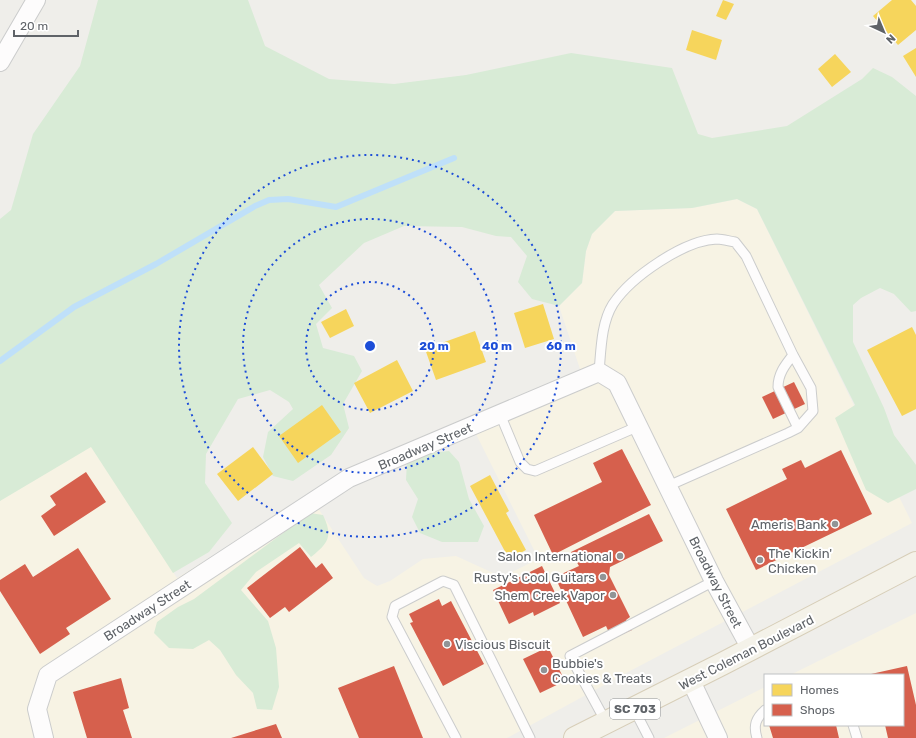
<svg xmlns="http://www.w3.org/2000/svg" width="916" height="738" font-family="Rubik,sans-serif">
<rect width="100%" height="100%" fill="#efeeea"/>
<path fill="#f7f3e4" d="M 737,199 L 757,209 L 912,523 L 628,672 L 507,738 L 0,738 L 0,501 L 4,498 L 91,446 L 177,578 L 310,496 L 364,578 L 377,586 L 390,581 L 423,559 L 456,556 L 502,577 L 534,561 L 536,554 L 468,418 L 581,372 L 559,306 L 582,283 L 586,251 L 592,234 L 615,211 L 692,208 Z
M 916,613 L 916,738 L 664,738 L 765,687 L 765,725 L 903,725 L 903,675 L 790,675 Z"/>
<path fill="#d8ebd6" d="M 98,0 L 248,0 L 265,46 L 329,79 L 394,84 L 466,75 L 571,53 L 672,68 L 698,134 L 712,138 L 787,126 L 862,79 L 873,68 L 892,77 L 916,96 L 916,311 L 911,312 L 894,294 L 880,288 L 861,298 L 853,305 L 853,342 L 884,408 L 894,435 L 916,465 L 916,489 L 888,503 L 866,490 L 835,418 L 855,405 L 757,209 L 737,199 L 692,208 L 615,211 L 592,234 L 586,251 L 582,283 L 559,306 L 532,299 L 518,282 L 527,256 L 511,237 L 496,236 L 462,227 L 404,226 L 364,243 L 319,285 L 332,308 L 316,324 L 323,348 L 354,356 L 362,371 L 343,404 L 349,428 L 331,455 L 293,481 L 273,476 L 263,457 L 268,432 L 293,409 L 289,402 L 270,390 L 238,399 L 206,454 L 205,483 L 232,523 L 209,552 L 173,573 L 91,447 L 0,501 L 0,219 L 11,210 L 33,134 L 80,66 Z
M 449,451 L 459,462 L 469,499 L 484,526 L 478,542 L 442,542 L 420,533 L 412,517 L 418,499 L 406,480 L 407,461 L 431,453 Z
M 310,513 L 323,515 C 333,536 329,543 311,557 L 299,543 L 256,572 L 241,590 L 268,621 L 276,648 L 279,687 L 272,710 L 257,709 L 253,693 L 236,675 L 220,650 L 209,640 L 193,649 L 169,648 L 154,633 L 157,622 L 178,607 L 194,599 Z"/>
<path fill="#f6d55c" d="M 723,0 L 734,4 L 726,20 L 716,16 Z
M 892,0 L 911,0 L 916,6 L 916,30 L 898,45 L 873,16 Z
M 692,30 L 722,40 L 716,60 L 686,50 Z
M 916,48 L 916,77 L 903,56 Z
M 835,54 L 851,72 L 832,87 L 818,69 Z
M 543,304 L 554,339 L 525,348 L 514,313 Z
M 346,309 L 354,326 L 330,338 L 321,322 Z
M 912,327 L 916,335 L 916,409 L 902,416 L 867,350 Z
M 475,331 L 486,362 L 436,380 L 425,349 Z
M 397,360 L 413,391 L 370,413 L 354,383 Z
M 322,405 L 341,432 L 298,463 L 279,436 Z
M 253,447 L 273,474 L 238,501 L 217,474 Z
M 490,475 L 509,511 L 506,513 L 526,550 L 509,559 L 470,486 Z"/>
<path fill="#d6604d" d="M 794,382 L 805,404 L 773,419 L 762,397 Z
M 622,449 L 651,505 L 553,555 L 534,515 L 602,482 L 593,463 Z
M 841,450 L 872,514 L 756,570 L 726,509 L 787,479 L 782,469 L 801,460 L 805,468 Z
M 86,472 L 106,502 L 54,536 L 41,516 L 56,505 L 50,496 Z
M 649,514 L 663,541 L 610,567 L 609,575 L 630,617 L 626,620 L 632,630 L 612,639 L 606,626 L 583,637 L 555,577 L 579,566 L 571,552 Z
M 300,547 L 316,568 L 322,563 L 333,578 L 289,612 L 285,607 L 270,618 L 247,588 Z
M 78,548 L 111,599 L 66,628 L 70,634 L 40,654 L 0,591 L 0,580 L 25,564 L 33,577 Z
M 542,566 L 560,603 L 534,616 L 533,612 L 509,624 L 493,590 Z
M 439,599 L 442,606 L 451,601 L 484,664 L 443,686 L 410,623 L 413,622 L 409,614 Z
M 548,647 L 565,681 L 540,693 L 523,659 Z
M 394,666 L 423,738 L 359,738 L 338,688 Z
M 907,666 L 916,705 L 916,738 L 888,738 L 885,725 L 903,725 L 903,675 L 871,674 Z
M 121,678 L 129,708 L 123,710 L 132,738 L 87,738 L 73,692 Z
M 276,724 L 282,738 L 231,738 Z
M 769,725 L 836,725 L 839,738 L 773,738 Z"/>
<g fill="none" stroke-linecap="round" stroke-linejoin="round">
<path stroke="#bfe0f9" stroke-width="6" d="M 0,361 L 74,307 L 156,264 L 255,206 L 269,200 L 288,199 L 336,207 L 454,158"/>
<g stroke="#cbcccc" stroke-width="11">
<path id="service" d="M 793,355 C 785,365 778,374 778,387 L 798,428
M 599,372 C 601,351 601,323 613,304 C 631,277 684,240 717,239 C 722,239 729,241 735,242 L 746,256 L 793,355 L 811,388 L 813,411 L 798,428 L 788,433 L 668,486
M 500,414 L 520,462 L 527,469 L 535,471 L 639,426
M 634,709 L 649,738
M 606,722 L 570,656 L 714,581
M 853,725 L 857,738
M 456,738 L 392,617 L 395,606 L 443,581 L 454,585 L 530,738
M 757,738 C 753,725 756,718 765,710"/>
</g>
<g stroke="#cbcccc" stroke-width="20">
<path id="minor" d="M 0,62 L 36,0
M 691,681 L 718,738
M 44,738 L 37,709 L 48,675 L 349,478 L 599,372 L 617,383 L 714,581 L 751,649"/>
</g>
<g stroke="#d7ceb8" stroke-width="24">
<path id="primary" d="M 575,738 L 722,664 L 916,563"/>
</g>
<use href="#service" stroke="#fdfcfc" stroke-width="9"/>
<use href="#minor" stroke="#fdfcfc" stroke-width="18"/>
<use href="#primary" stroke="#f4f2e9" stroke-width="22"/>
</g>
<g fill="none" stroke="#1d4ed8" stroke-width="2" stroke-dasharray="2 4">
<circle cx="370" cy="346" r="64"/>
<circle cx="370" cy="346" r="127"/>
<circle cx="370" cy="346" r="191"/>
</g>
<g fill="#919496" stroke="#fff" stroke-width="1.5">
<circle cx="835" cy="524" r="4"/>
<circle cx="620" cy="556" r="4"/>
<circle cx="760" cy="560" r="4"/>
<circle cx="603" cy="577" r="4"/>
<circle cx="613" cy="595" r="4"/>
<circle cx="447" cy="644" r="4"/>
<circle cx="544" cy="670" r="4"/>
</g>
<g text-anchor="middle" stroke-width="4" stroke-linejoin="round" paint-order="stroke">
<rect fill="#fff" stroke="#8f9295" stroke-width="1" x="610" y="699" width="50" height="20" rx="3"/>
<g font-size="12" font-weight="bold" fill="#5f6368">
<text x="635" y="713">SC 703</text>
</g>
<g font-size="13" fill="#5f6368" stroke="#fff">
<text transform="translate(425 446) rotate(-23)" y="5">Broadway Street</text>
<text transform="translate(716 582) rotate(63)" y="5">Broadway Street</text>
<text transform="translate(147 610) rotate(-33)" y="5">Broadway Street</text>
<text transform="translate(746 652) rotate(-27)" y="5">West Coleman Boulevard</text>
</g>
<g font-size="13" fill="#5f6368" stroke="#fff" text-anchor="end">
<text x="827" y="529">Ameris Bank</text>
<text x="768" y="558" text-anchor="start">The Kickin'<tspan x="768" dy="15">Chicken</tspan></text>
<text x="612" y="561">Salon International</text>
<text x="595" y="582">Rusty's Cool Guitars</text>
<text x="605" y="600">Shem Creek Vapor</text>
<text x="455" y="649" text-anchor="start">Viscious Biscuit</text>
<text x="552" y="668" text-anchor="start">Bubbie's<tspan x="552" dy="15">Cookies &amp; Treats</tspan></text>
</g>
</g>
<circle cx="370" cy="346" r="6" fill="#1d4ed8" stroke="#fff" stroke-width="2"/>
<g font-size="12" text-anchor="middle" font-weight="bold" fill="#1d4ed8" stroke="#fff" stroke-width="4" stroke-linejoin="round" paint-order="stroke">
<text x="434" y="350">20 m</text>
<text x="497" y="350">40 m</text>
<text x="561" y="350">60 m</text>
</g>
<rect x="764" y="674" width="140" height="52" fill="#ffffff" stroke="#bfc1c3"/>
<rect x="772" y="684" width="20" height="12" fill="#f6d55c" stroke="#bfc1c3"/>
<text x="800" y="694" font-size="12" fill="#5f6368">Homes</text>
<rect x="772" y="704" width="20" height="12" fill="#d6604d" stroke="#bfc1c3"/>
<text x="800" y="714" font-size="12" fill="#5f6368">Shops</text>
<g transform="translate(884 32) rotate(136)" stroke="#ffffff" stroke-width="3" paint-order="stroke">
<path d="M0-3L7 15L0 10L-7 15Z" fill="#5f6368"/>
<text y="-6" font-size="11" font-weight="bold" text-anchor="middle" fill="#5f6368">N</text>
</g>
<path d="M14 30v6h64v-6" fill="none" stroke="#5f6368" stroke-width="2"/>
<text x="20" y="30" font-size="12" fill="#5f6368" stroke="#ffffff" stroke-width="3" paint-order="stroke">20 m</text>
</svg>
